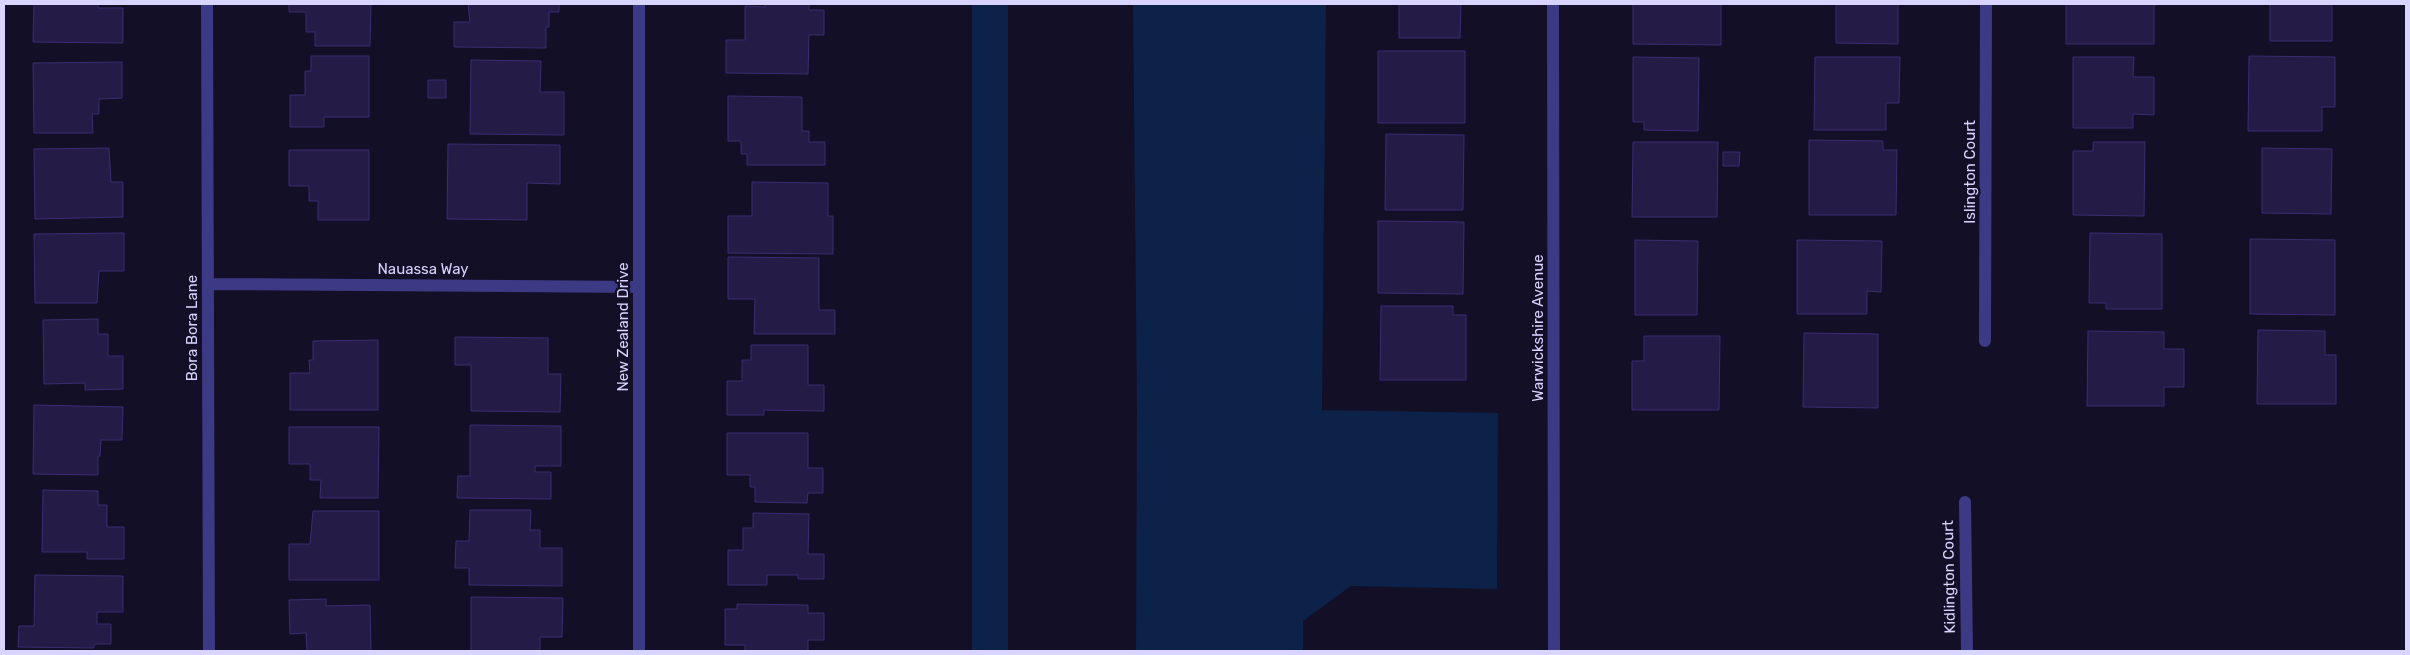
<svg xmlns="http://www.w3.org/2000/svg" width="2410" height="655" font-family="Rubik,sans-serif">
<rect width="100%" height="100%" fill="#130f26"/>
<path fill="#0c2248" d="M 1133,4 L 1326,4 L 1322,410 L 1498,413 L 1497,589 L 1351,586 L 1303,621 L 1303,651 L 1136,651 L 1137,410 Z"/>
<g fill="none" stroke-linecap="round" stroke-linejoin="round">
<path stroke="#0c2248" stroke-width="36" d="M 990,4 L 990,651"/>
</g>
<path fill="#241b47" stroke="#3b2d73" d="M 34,4 L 98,4 L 98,8 L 123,8 L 123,43 L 33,42 Z
M 289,4 L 371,4 L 370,46 L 315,46 L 315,32 L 306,32 L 306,12 L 289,12 Z
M 468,4 L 559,4 L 559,12 L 549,12 L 549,27 L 546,27 L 546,48 L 454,47 L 454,22 L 470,22 Z
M 765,4 L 809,4 L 809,10 L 824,10 L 824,35 L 809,35 L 808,74 L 726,73 L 726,40 L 745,40 L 745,6 L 765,7 Z
M 1399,4 L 1461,4 L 1460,38 L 1399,38 Z
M 1633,4 L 1721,4 L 1721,45 L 1633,44 Z
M 1836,4 L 1898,4 L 1898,44 L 1836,43 Z
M 2066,4 L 2168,4 L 2154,5 L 2154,44 L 2066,44 Z
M 2270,4 L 2332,4 L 2332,41 L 2270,41 Z
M 1378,51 L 1465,51 L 1465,123 L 1378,123 Z
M 311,56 L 369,56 L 369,117 L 324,117 L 324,127 L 290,127 L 290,95 L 305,95 L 305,71 L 311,71 Z
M 2249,56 L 2335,57 L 2335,107 L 2322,107 L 2322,131 L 2248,131 Z
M 1633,57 L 1699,58 L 1698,131 L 1644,130 L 1644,122 L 1633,122 Z
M 1815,57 L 1900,57 L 1899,103 L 1886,103 L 1886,130 L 1814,130 Z
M 2073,57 L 2134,57 L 2133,77 L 2154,77 L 2154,115 L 2133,114 L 2133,128 L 2073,128 Z
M 471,60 L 541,61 L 540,92 L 564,92 L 564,135 L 470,134 Z
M 122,62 L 122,98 L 99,99 L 99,114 L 92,114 L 93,133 L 34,133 L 33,63 Z
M 428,80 L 446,80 L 446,98 L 428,98 Z
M 728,96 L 802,97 L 802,131 L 809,131 L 809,142 L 825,142 L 825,165 L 747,165 L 747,154 L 741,154 L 741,141 L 728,141 Z
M 1386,134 L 1464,135 L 1463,210 L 1385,210 Z
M 1809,140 L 1883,141 L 1883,150 L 1897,150 L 1896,215 L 1809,215 Z
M 1633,142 L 1718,142 L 1717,217 L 1632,217 Z
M 2093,142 L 2145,142 L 2144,216 L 2073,215 L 2073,151 L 2093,151 Z
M 448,144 L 560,145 L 560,184 L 527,183 L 527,220 L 447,219 Z
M 109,148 L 111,182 L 123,182 L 123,217 L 35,219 L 34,149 Z
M 2262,148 L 2332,149 L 2331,214 L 2262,213 Z
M 289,150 L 369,150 L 369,220 L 318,220 L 318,201 L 309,201 L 309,186 L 289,186 Z
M 1723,152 L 1740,152 L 1739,166 L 1723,166 Z
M 752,182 L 828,183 L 828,216 L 833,216 L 833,254 L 728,253 L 728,216 L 752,216 Z
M 1378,221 L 1464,222 L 1463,294 L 1378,293 Z
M 124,233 L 124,271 L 99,271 L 97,303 L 35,303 L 34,234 Z
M 2090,233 L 2162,234 L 2162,309 L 2106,309 L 2106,303 L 2089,303 Z
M 2250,239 L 2335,240 L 2335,315 L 2250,314 Z
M 1635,240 L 1698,241 L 1697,315 L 1635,315 Z
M 1797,240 L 1882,241 L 1881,292 L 1867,291 L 1867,314 L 1797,314 Z
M 728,257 L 819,258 L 819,310 L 835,310 L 835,334 L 754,334 L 755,299 L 728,299 Z
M 1381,306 L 1453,306 L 1453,315 L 1466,315 L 1466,380 L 1380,380 Z
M 98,319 L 98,334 L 108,334 L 108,356 L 123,356 L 123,389 L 85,390 L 85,383 L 44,384 L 43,320 Z
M 2258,330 L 2325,331 L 2325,355 L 2336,355 L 2336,404 L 2257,404 Z
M 2088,331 L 2164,332 L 2164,349 L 2184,349 L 2184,387 L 2164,387 L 2164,406 L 2087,406 Z
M 1804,333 L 1878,334 L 1878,408 L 1803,407 Z
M 1644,336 L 1720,336 L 1719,410 L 1632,410 L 1632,361 L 1644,361 Z
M 455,337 L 548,338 L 548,374 L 561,374 L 560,412 L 471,411 L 471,365 L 455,365 Z
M 378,340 L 378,410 L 290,410 L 290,373 L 310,373 L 309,360 L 313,360 L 313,341 Z
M 751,345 L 808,345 L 808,385 L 824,385 L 824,411 L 764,410 L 764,415 L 727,415 L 727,381 L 742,381 L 742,360 L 751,360 Z
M 34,405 L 123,407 L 122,440 L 101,440 L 100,456 L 98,456 L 98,475 L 33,474 Z
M 470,425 L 561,426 L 561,466 L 535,466 L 535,472 L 551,472 L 551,499 L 457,498 L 458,476 L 470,476 Z
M 289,427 L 379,427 L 378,498 L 320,498 L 321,480 L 310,480 L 310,464 L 289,464 Z
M 727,433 L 808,433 L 808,468 L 823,468 L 823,493 L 808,493 L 807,503 L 755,502 L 755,487 L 750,487 L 750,475 L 727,475 Z
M 43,490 L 98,491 L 98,505 L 107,505 L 107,527 L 124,527 L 124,559 L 87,559 L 87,552 L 42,552 Z
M 470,510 L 531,510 L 530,530 L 540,530 L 540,548 L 562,548 L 562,586 L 469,585 L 469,568 L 455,568 L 456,541 L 469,541 Z
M 313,511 L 379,511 L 379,580 L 289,580 L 289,544 L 310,544 Z
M 753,513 L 809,514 L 808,554 L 824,554 L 824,579 L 798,579 L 798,575 L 767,575 L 767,585 L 728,585 L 728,550 L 743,550 L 743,528 L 753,528 Z
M 35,575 L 123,576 L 123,612 L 97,612 L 97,624 L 111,624 L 111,644 L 94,644 L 94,648 L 18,647 L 19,626 L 34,626 Z
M 471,597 L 563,598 L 562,637 L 540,637 L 540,651 L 471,651 Z
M 326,599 L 326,606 L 370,605 L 371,651 L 307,651 L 306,633 L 290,634 L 289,600 Z
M 737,604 L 808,605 L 808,613 L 824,613 L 824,640 L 808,640 L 808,651 L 745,651 L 745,645 L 725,645 L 725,609 L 737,609 Z"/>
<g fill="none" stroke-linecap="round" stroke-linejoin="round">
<path stroke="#3d3a85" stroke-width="12" d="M 207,4 L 209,651
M 1553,4 L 1554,651
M 208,284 L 639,287
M 1985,341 L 1986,4
M 1965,502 L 1967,651
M 639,651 L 639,4"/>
</g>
<g text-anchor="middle" stroke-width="5" stroke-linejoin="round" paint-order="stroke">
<g font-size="15" fill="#d9d4ff" stroke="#130f26">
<text transform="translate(1970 172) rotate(-90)" y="5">Islington Court</text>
<text x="423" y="274">Nauassa Way</text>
<text transform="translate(623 327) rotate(-90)" y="5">New Zealand Drive</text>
<text transform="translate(192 328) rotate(-90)" y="5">Bora Bora Lane</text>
<text transform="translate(1538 328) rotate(-90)" y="5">Warwickshire Avenue</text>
<text transform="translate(1949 577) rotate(-91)" y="5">Kidlington Court</text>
</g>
</g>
<rect width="2410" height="655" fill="none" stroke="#d9d4ff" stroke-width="10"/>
</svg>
